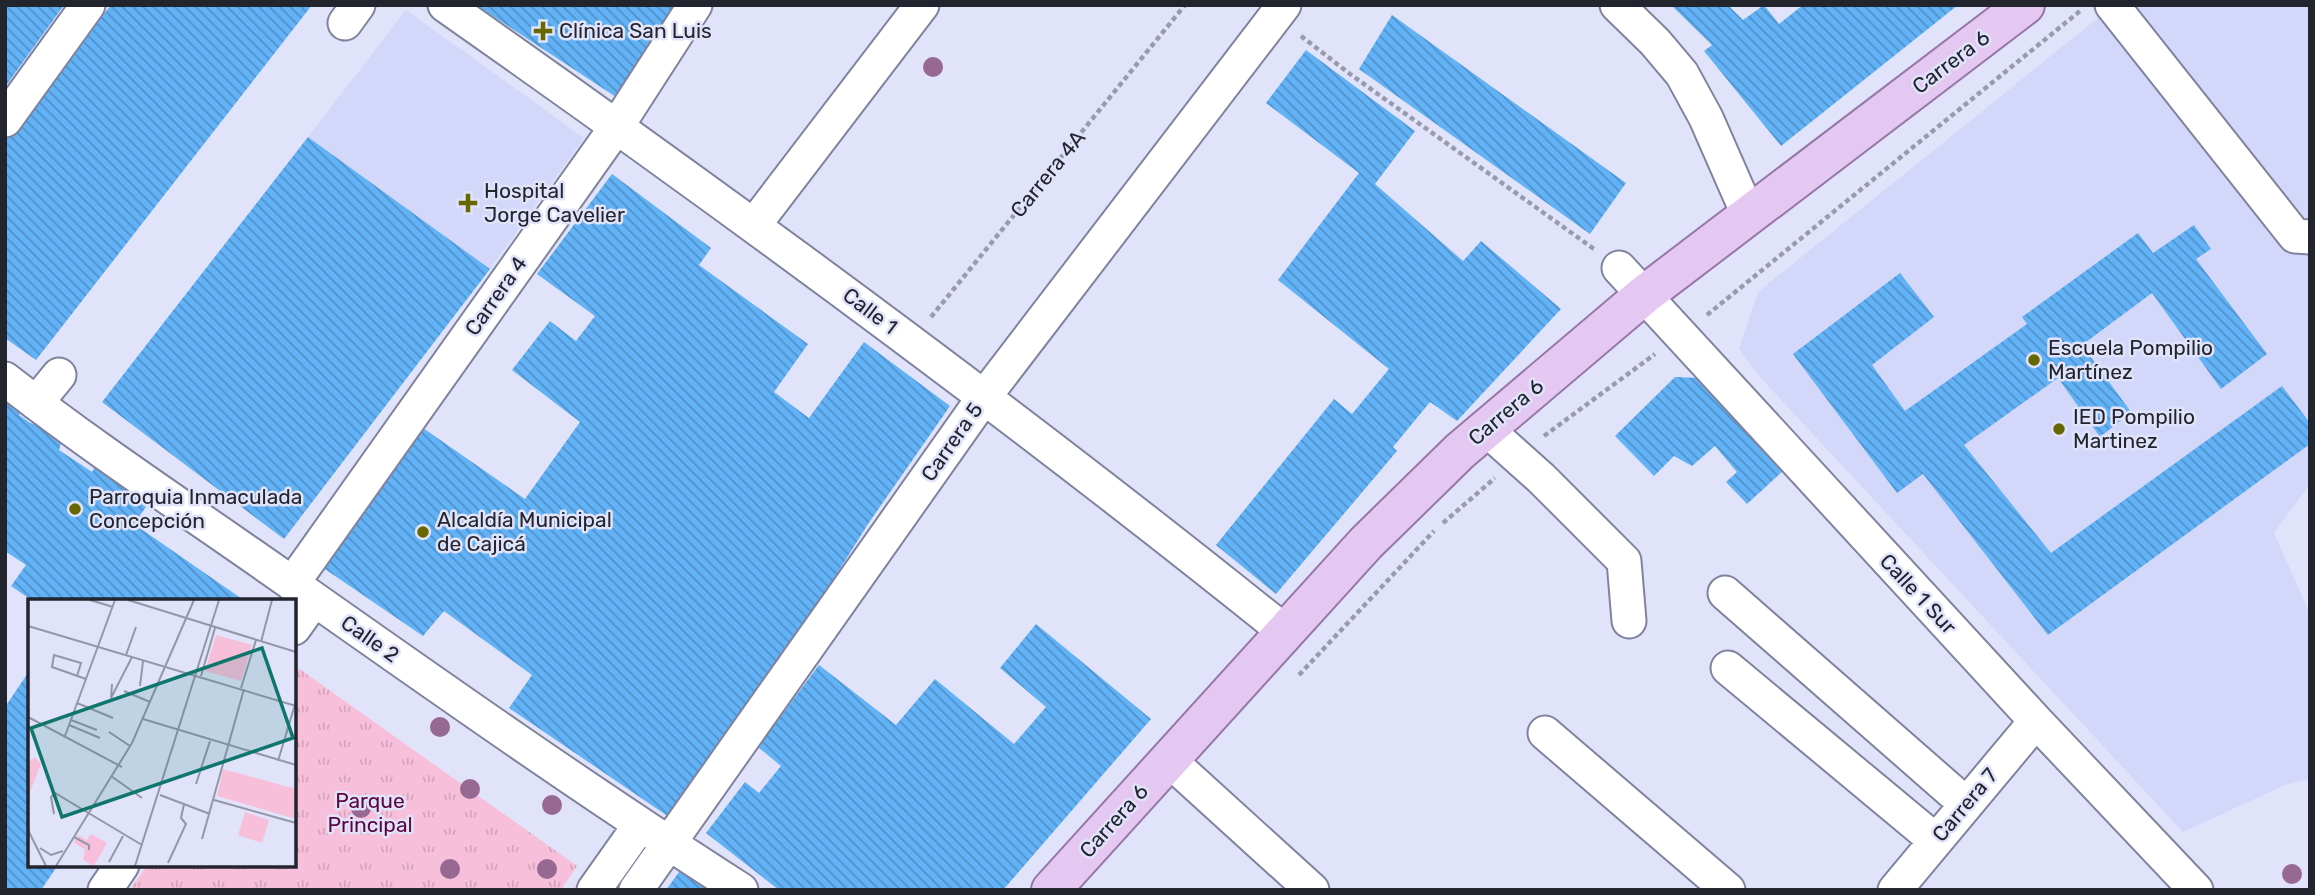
<svg xmlns="http://www.w3.org/2000/svg" width="2315" height="895" font-family="Rubik,sans-serif">
<defs>
<pattern id="grass-tufts" width="24" height="20" patternUnits="userSpaceOnUse" patternTransform="scale(1.75)"><rect width="24" height="20" fill="#f8bfda"/><path d="M3 7l-1-3M5 7V3M7 7l1-3M15 17l-1-3M17 17v-4M19 17l1-3" fill="none" stroke="#d4a4bb"/></pattern>
<pattern id="building-back-hatch" width="6" height="6" patternUnits="userSpaceOnUse" patternTransform="scale(1.75)"><rect width="6" height="6" fill="#61b2f6"/><path d="M-1 5l2 2M0 0l6 6M5-1l2 2" fill="none" stroke="#5091c8"/></pattern>
</defs>
<rect width="100%" height="100%" fill="#e0e3fa"/>
<path fill="#d3d7fa" d="M 2114,5 L 2310,5 L 2310,484 L 2274,533 L 2310,614 L 2310,779 L 2285,785 L 2183,832 L 1758,375 L 1739,348 L 1758,292 Z
M 406,10 L 584,138 L 490,269 L 308,137 Z"/>
<path fill="url(#grass-tufts)" d="M 294,665 L 577,866 L 561,890 L 130,890 L 147,865 L 294,865 Z"/>
<path fill="url(#building-back-hatch)" d="M 5,5 L 64,5 L 5,87 Z
M 111,5 L 312,5 L 36,360 L 5,338 L 5,140 Z
M 476,5 L 674,5 L 616,97 Z
M 1671,5 L 1728,5 L 1743,20 L 1764,5 L 1779,24 L 1803,5 L 1958,5 L 1781,146 L 1704,51 L 1712,45 Z
M 1392,15 L 1626,183 L 1590,234 L 1359,69 Z
M 1306,50 L 1415,131 L 1375,184 L 1463,261 L 1481,241 L 1561,309 L 1457,421 L 1430,402 L 1393,447 L 1397,451 L 1276,594 L 1216,545 L 1334,399 L 1352,414 L 1389,369 L 1278,280 L 1359,173 L 1266,103 Z
M 308,137 L 490,269 L 284,539 L 102,402 Z
M 612,174 L 711,248 L 699,265 L 808,344 L 774,392 L 809,418 L 864,342 L 950,406 L 868,524 L 823,596 L 669,817 L 509,708 L 532,675 L 444,611 L 423,636 L 319,565 L 423,428 L 525,499 L 580,422 L 512,370 L 550,321 L 576,341 L 595,316 L 537,274 Z
M 2194,225 L 2211,249 L 2196,259 L 2267,354 L 2221,389 L 2152,293 L 2082,345 L 2131,412 L 2100,437 L 2058,378 L 1964,445 L 2051,553 L 2282,386 L 2310,423 L 2310,444 L 2048,635 L 1923,474 L 1897,493 L 1793,354 L 1900,273 L 1934,317 L 1872,365 L 1905,411 L 2027,324 L 2022,317 L 2138,233 L 2153,253 Z
M 1675,377 L 1700,378 L 1783,471 L 1747,504 L 1726,482 L 1737,472 L 1715,446 L 1692,466 L 1674,456 L 1654,476 L 1615,436 Z
M 5,392 L 25,407 L 19,415 L 30,423 L 53,428 L 61,443 L 59,450 L 92,472 L 102,456 L 155,494 L 134,524 L 245,601 L 33,601 L 11,586 L 26,565 L 5,551 Z
M 1036,624 L 1151,719 L 1003,890 L 779,890 L 706,833 L 745,782 L 759,793 L 781,766 L 758,747 L 819,665 L 896,725 L 935,679 L 1014,744 L 1046,707 L 1000,668 Z
M 30,670 L 30,865 L 58,865 L 41,890 L 5,890 L 5,702 L 7,704 Z
M 682,868 L 712,890 L 666,890 Z"/>
<g fill="none" stroke-linecap="round" stroke-linejoin="round">
<g stroke="#80839d" stroke-width="37">
<path id="minor" d="M 445,5 C 731,206 1012,412 1284,631
M 1617,5 L 1655,42 L 1682,74 L 1706,118 L 1749,216
M 2112,5 L 2295,236 L 2310,237
M 345,23 L 358,5
M 5,120 L 88,5
M 754,225 L 922,5
M 1619,268 L 2036,721 L 2196,890
M 5,379 C 97,451 195,515 290,582 C 439,687 588,792 741,890
M 36,403 L 59,375
M 1486,429 L 1541,478 L 1624,561 L 1629,621
M 292,584 L 617,126 L 695,5
M 1725,593 L 1966,804
M 294,628 L 314,600
M 1728,668 L 1936,841
M 1545,733 L 1728,890
M 1169,760 L 1312,890
M 105,890 L 122,865
M 594,890 L 640,825
M 636,890 L 984,397 L 1284,5
M 1895,890 L 2036,721"/>
</g>
<g stroke="#9577a8" stroke-width="42">
<path id="major" d="M 1051,890 L 1366,543 L 1460,451 L 1644,295 L 2025,5"/>
</g>
<path stroke="#999bad" stroke-width="4.5" stroke-dasharray="5 3.5" stroke-linecap="butt" d="M 1301,36 L 1350,74 L 1594,249
M 1707,315 L 2080,11
M 931,317 L 1185,5
M 1544,436 L 1655,354
M 1443,523 L 1495,478
M 1299,675 L 1434,531"/>
<use href="#minor" stroke="#fff" stroke-width="33"/>
<use href="#major" stroke="#e5c8f2" stroke-width="38"/>
</g>
<g fill="#976992">
<circle cx="933" cy="67" r="10"/>
<circle cx="440" cy="727" r="10"/>
<circle cx="470" cy="789" r="10"/>
<circle cx="552" cy="805" r="10"/>
<circle cx="361" cy="808" r="10"/>
<circle cx="450" cy="869" r="10"/>
<circle cx="547" cy="869" r="10"/>
<circle cx="2292" cy="874" r="10"/>
</g>
<g fill="#686802" stroke="#e0e3fa" stroke-width="2.5">
<path d="M539.5 20.5h7v7h7v7h-7v7h-7v-7h-7v-7h7z"/>
<path d="M464.5 192.5h7v7h7v7h-7v7h-7v-7h-7v-7h7z"/>
<circle cx="2034" cy="360" r="7"/>
<circle cx="2059" cy="429" r="7"/>
<circle cx="75" cy="509" r="7"/>
<circle cx="423" cy="532" r="7"/>
</g>
<g text-anchor="middle" stroke-width="5" stroke-linejoin="round" paint-order="stroke">
<g font-size="21" fill="#22242e" stroke="#e0e3fa" text-anchor="start">
<text x="559" y="38">Clínica San Luis</text>
<text x="484" y="198">Hospital<tspan x="484" dy="24">Jorge Cavelier</tspan></text>
<text x="2048" y="355">Escuela Pompilio<tspan x="2048" dy="24">Martínez</tspan></text>
<text x="2073" y="424">IED Pompilio<tspan x="2073" dy="24">Martinez</tspan></text>
<text x="89" y="504">Parroquia Inmaculada<tspan x="89" dy="24">Concepción</tspan></text>
<text x="437" y="527">Alcaldía Municipal<tspan x="437" dy="24">de Cajicá</tspan></text>
</g>
<g font-size="21" fill="#22242e" stroke="#e0e3fa">
<text transform="translate(1951 62) rotate(-37)" y="7">Carrera 6</text>
<text transform="translate(1048 174) rotate(-51)" y="7">Carrera 4A</text>
<text transform="translate(496 296) rotate(-55)" y="7">Carrera 4</text>
<text transform="translate(870 311) rotate(37)" y="7">Calle 1</text>
<text transform="translate(1506 412) rotate(-40)" y="7">Carrera 6</text>
<text transform="translate(952 442) rotate(-55)" y="7">Carrera 5</text>
<text transform="translate(1918 594) rotate(47)" y="7">Calle 1 Sur</text>
<text transform="translate(370 639) rotate(35)" y="7">Calle 2</text>
<text transform="translate(1965 805) rotate(-50)" y="7">Carrera 7</text>
<text transform="translate(1114 821) rotate(-48)" y="7">Carrera 6</text>
</g>
<g font-size="21" fill="#5b053c" stroke="#e0e3fa">
<text x="370" y="808">Parque<tspan x="370" dy="24">Principal</tspan></text>
</g>
</g>
<g transform="translate(28 599)">
<rect width="268" height="268" fill="#e0e3fa"/>
<path d="M 188,36 L 224,46 L 213,82 L 177,72 ZM 7,158 L 13,165 L 0,198 L 0,164 ZM 195,170 L 268,190 L 268,220 L 189,197 ZM 217,213 L 241,221 L 234,244 L 210,236 ZM 63,235 L 79,244 L 66,267 L 55,261 L 57,250 L 46,244 L 50,236 L 59,241 Z" fill="#f8bfda"/>
<path fill="none" stroke="#9497a8" stroke-width="2" d="M 62,1 L 85,8M 100,1 L 268,53M 0,27 L 268,107M 233,43 L 244,1M 98,56 L 108,28M 49,77 L 53,64 L 26,56 L 24,68 L 58,80M 173,77 L 187,29M 84,85 L 83,99 L 104,58M 112,87 L 115,62M 213,89 L 228,41M 96,92 L 122,103M 49,104 L 85,119M 0,118 L 94,168M 115,120 L 268,166M 43,121 L 69,131M 41,126 L 72,139M 81,133 L 102,147M 37,137 L 87,1M 250,162 L 268,102M 83,177 L 114,199M 168,185 L 182,142M 132,196 L 182,215M 186,201 L 268,224M 26,215 L 23,198 L 27,194 L 114,246M 0,231 L 18,267M 46,238 L 61,246 L 61,251M 174,240 L 216,90M 12,249 L 23,256 L 35,252M 81,263 L 95,237M 140,264 L 158,225 L 153,219 L 156,205M 28,267 L 104,144 L 166,1M 107,267 L 191,1"/>
<path fill="#0f766e" fill-opacity="0.15" stroke="#0f766e" stroke-width="3.5" d="M 234,49 L 265,139 L 34,218 L 3,129 Z"/>
<rect width="268" height="268" fill="none" stroke="#22242e" stroke-width="3.5"/>
</g>
<rect width="2315" height="895" fill="none" stroke="#22242e" stroke-width="14"/>
</svg>
